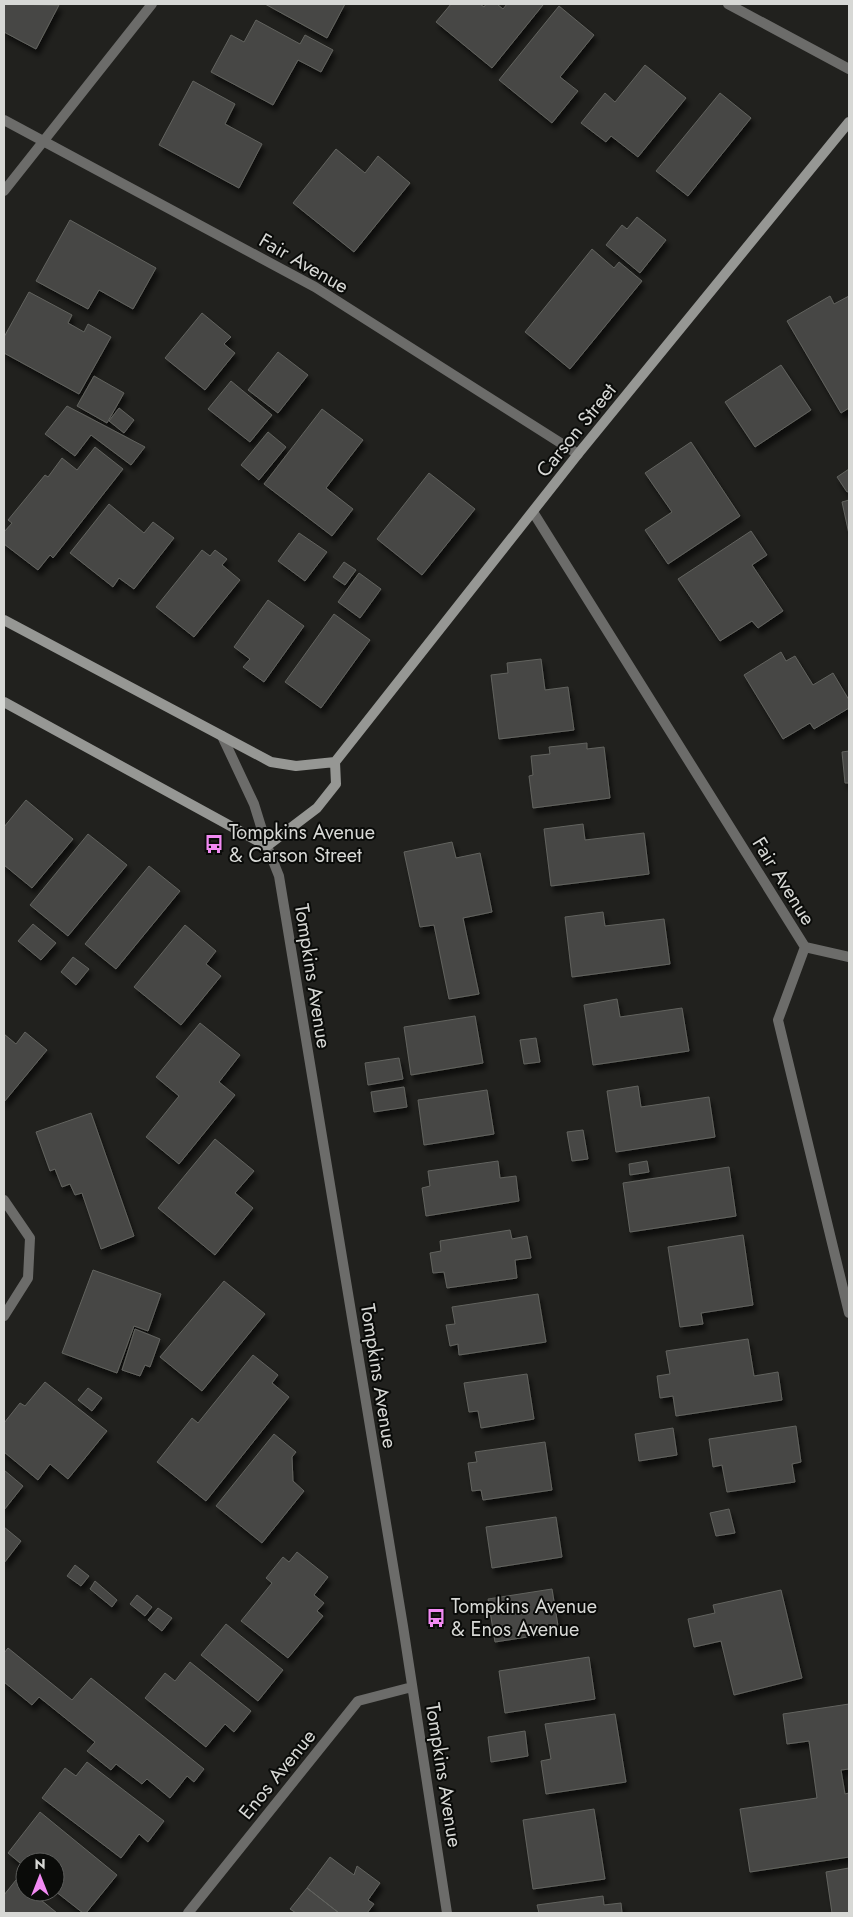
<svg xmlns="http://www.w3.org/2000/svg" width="853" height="1917" font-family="Jost,sans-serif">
<defs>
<filter id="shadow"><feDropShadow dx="3" dy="5.5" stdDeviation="2.5" flood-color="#0009"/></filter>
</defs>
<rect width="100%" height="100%" fill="#21211e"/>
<path fill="#474744" stroke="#62635f" filter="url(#shadow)" d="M 4,4 L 59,5 L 36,49 L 4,32 Z
M 265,4 L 345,4 L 327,38 Z
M 451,4 L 480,4 L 484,7 L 486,4 L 497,4 L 503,9 L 507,4 L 541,4 L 543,5 L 492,68 L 436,22 Z
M 559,6 L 594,35 L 560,77 L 578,91 L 552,123 L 499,80 Z
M 256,20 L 300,44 L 305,35 L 333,50 L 321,72 L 298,60 L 273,105 L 211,72 L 231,35 L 244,42 Z
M 645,65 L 686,98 L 638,157 L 611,136 L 606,142 L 581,123 L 605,93 L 615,102 Z
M 193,81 L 235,104 L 225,124 L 262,144 L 239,188 L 159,145 Z
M 720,93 L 751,118 L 688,196 L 656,171 Z
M 336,149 L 365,173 L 378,156 L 410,183 L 354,252 L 293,203 Z
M 637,217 L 666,240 L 640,273 L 606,245 L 622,225 L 627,229 Z
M 70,220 L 156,268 L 133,309 L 99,290 L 88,309 L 36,281 Z
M 592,249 L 614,268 L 619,262 L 642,281 L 570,369 L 525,332 Z
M 29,292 L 72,315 L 68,323 L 84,332 L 88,324 L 111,337 L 79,394 L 4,353 L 4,337 Z
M 830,296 L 834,304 L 849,296 L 849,408 L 841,413 L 787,321 Z
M 202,313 L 231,337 L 224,344 L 235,353 L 205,390 L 165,358 Z
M 278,352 L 308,375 L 278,413 L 248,390 Z
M 781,365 L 811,410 L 755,447 L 725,402 Z
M 94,376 L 124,393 L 107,423 L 77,406 Z
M 231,381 L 272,415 L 250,442 L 208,409 Z
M 67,406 L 145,447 L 131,465 L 91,435 L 75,456 L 45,434 Z
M 119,408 L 134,420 L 124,433 L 109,421 Z
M 322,409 L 363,440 L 326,488 L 353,509 L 332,536 L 264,484 Z
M 268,432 L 286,447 L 259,480 L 241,465 Z
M 691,442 L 740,516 L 668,564 L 645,530 L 672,512 L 645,473 Z
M 95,447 L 123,469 L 53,558 L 50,555 L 38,570 L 4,544 L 4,532 L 12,523 L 8,520 L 45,475 L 48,477 L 62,458 L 77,470 Z
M 849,469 L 849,491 L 847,492 L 837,477 Z
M 429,473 L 475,509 L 422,575 L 377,539 Z
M 849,500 L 849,534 L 842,502 Z
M 109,504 L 144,533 L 153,522 L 174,538 L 134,589 L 119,578 L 113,587 L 70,553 Z
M 751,531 L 767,555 L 752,565 L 783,611 L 758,628 L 752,621 L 720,641 L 678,579 Z
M 299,533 L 327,552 L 305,581 L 278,561 Z
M 202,550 L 210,556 L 215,550 L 227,559 L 222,565 L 240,580 L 194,637 L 156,607 Z
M 344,562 L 356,570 L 345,585 L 333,577 Z
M 359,573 L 381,589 L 360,618 L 338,602 Z
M 268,600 L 304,626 L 264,682 L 243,667 L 250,659 L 234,647 Z
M 334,614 L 370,640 L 321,708 L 285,682 Z
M 781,652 L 786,661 L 795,656 L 813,685 L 833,673 L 849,700 L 849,708 L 814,729 L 810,723 L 783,739 L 744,675 Z
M 541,659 L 545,690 L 568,687 L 574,730 L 499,739 L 491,675 L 508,673 L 507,663 Z
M 587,743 L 587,749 L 604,747 L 610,798 L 533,808 L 529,776 L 533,775 L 531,756 L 550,754 L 549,747 Z
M 849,751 L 849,783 L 845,783 L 842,752 Z
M 26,800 L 73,839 L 32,888 L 4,865 L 4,827 Z
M 583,824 L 585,840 L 644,833 L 649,874 L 551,886 L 544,829 Z
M 88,834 L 127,865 L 68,936 L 30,905 Z
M 452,842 L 456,858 L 480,853 L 492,912 L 463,918 L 479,994 L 449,999 L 434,925 L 420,927 L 404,852 Z
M 149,866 L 180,891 L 116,969 L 85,944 Z
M 603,912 L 605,926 L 664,919 L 670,964 L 572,977 L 565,917 Z
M 33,924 L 56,943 L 41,960 L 18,941 Z
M 185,925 L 216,951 L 206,964 L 221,976 L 181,1025 L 134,987 Z
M 73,957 L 89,969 L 76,985 L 61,972 Z
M 617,999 L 620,1017 L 682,1008 L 689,1051 L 593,1065 L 584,1005 Z
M 475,1016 L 483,1063 L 411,1075 L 404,1027 Z
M 200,1023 L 240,1055 L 219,1082 L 235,1095 L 179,1164 L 146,1137 L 179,1096 L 156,1077 Z
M 25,1032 L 47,1050 L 4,1102 L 4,1034 L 16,1044 Z
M 536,1038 L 540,1062 L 524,1064 L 520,1040 Z
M 399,1058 L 403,1079 L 368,1085 L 365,1063 Z
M 638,1086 L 641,1107 L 709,1097 L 715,1137 L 616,1152 L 607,1091 Z
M 404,1087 L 407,1107 L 374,1112 L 371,1092 Z
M 487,1090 L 494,1134 L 424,1145 L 418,1100 Z
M 91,1113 L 134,1236 L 101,1249 L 82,1193 L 75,1195 L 70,1184 L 62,1187 L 55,1169 L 50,1171 L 36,1132 Z
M 583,1130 L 588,1159 L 572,1161 L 567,1132 Z
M 215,1139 L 254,1171 L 235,1193 L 253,1208 L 215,1255 L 158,1208 Z
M 498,1161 L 500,1178 L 516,1176 L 519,1201 L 426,1216 L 422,1188 L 430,1186 L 428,1171 Z
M 647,1161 L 649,1172 L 630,1175 L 629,1164 Z
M 729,1167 L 736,1216 L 630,1232 L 623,1183 Z
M 510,1230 L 512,1239 L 527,1236 L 531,1258 L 515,1260 L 517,1278 L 447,1288 L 444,1272 L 433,1273 L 430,1253 L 441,1251 L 440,1241 Z
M 743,1235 L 753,1305 L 701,1313 L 703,1324 L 680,1327 L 668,1247 Z
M 93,1270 L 161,1294 L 148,1331 L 134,1326 L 117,1373 L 62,1353 Z
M 224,1281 L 265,1314 L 202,1391 L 160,1357 Z
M 538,1294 L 546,1342 L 459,1355 L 458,1344 L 450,1346 L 446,1325 L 455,1324 L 452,1307 Z
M 135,1329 L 160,1339 L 150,1367 L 145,1365 L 140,1376 L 122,1370 Z
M 748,1339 L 754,1376 L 778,1372 L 782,1400 L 676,1416 L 673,1396 L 660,1398 L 657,1376 L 670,1374 L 666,1351 Z
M 253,1355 L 278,1375 L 272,1383 L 289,1397 L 206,1501 L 157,1462 L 192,1418 L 198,1423 Z
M 527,1374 L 534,1419 L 481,1428 L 478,1411 L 469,1412 L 464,1383 Z
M 45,1382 L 107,1431 L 68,1479 L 50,1464 L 38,1480 L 4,1452 L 4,1423 L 20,1403 L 25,1406 Z
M 88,1388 L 102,1398 L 92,1411 L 78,1400 Z
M 796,1426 L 801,1462 L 792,1464 L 795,1482 L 727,1492 L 722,1465 L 713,1467 L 709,1439 Z
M 673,1428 L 677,1455 L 639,1461 L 635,1434 Z
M 274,1434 L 296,1452 L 292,1457 L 293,1481 L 304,1491 L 262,1543 L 216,1506 Z
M 545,1442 L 552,1490 L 483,1500 L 481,1490 L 472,1491 L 468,1463 L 477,1462 L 475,1452 Z
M 4,1470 L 23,1486 L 4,1510 Z
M 729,1509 L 735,1533 L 716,1536 L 710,1513 Z
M 556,1517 L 562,1557 L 492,1568 L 486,1527 Z
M 4,1527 L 21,1541 L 4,1563 Z
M 297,1552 L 328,1577 L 314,1595 L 324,1603 L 317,1611 L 323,1616 L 288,1658 L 241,1621 L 272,1583 L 266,1578 L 283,1557 L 289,1562 Z
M 75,1565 L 89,1576 L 81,1586 L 67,1576 Z
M 95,1581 L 117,1600 L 112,1607 L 90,1589 Z
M 552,1589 L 559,1632 L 495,1642 L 488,1599 Z
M 781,1590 L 802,1678 L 734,1695 L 721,1641 L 694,1647 L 688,1619 L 715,1613 L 713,1605 Z
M 137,1595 L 152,1607 L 145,1616 L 130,1604 Z
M 158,1608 L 172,1618 L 162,1631 L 148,1620 Z
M 226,1624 L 283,1670 L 258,1701 L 201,1655 Z
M 8,1648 L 72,1700 L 91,1678 L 204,1769 L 194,1782 L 187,1776 L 170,1798 L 147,1779 L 142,1784 L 116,1764 L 111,1770 L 87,1751 L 95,1742 L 39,1697 L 32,1705 L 4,1682 L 4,1653 Z
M 589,1657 L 595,1699 L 505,1713 L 499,1671 Z
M 190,1662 L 251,1711 L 234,1732 L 225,1724 L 206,1747 L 145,1698 L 165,1673 L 175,1681 Z
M 849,1704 L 849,1769 L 841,1770 L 845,1794 L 849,1793 L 849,1857 L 750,1872 L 740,1809 L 817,1798 L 809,1741 L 787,1744 L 783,1714 Z
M 615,1714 L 626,1782 L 546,1794 L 541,1761 L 551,1759 L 545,1724 Z
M 525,1731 L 528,1756 L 491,1762 L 488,1737 Z
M 87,1762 L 164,1821 L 148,1842 L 139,1834 L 121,1858 L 42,1798 L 65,1768 L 76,1776 Z
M 594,1809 L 605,1879 L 533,1889 L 523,1820 Z
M 40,1812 L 117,1875 L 86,1913 L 83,1913 L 55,1891 L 55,1862 L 25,1862 L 25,1867 L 8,1853 Z
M 330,1857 L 354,1875 L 357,1866 L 380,1883 L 368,1900 L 374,1904 L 367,1913 L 339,1913 L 307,1888 Z
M 849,1868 L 849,1913 L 832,1913 L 826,1872 Z
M 16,1880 L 25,1887 L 25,1892 L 31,1892 L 57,1913 L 4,1913 L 4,1895 Z
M 307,1888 L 339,1913 L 296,1913 L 290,1909 Z
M 603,1896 L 604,1905 L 621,1903 L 622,1913 L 539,1913 L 537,1905 Z"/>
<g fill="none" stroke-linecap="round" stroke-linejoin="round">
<path stroke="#6c6c6a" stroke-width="10" d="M 728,4 L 849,69
M 4,120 L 315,287 L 578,454
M 4,191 L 152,4
M 533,512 L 805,947 L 778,1020 L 849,1313
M 222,736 L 254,804 L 267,846 L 279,876 L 403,1626 L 447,1913
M 805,947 L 849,957
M 4,1200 L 30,1238 L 28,1278 L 4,1316
M 188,1913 L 358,1701 L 412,1687"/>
<path stroke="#969794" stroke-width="10" d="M 4,620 L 271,762 L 296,766 L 335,762
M 4,702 L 267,846 L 317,808 L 336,784 L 335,762
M 335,762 L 578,454 L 849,122"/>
</g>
<defs>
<g id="bus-bare" transform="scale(1.5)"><path d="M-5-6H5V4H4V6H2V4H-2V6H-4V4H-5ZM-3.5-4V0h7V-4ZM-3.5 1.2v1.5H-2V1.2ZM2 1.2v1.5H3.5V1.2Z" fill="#f28af3" stroke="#0a0b09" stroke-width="2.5" paint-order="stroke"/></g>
</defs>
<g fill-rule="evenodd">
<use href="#bus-bare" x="214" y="844"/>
<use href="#bus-bare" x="436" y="1618"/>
</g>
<g text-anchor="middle" stroke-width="4" stroke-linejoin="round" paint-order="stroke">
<g font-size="20" fill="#d7d8d5" stroke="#0a0b09">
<text transform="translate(304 263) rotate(30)" y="7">Fair Avenue</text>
<text transform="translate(576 430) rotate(-51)" y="7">Carson Street</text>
<text transform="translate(784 881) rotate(58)" y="7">Fair Avenue</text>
<text transform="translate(313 976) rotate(81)" y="7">Tompkins Avenue</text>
<text transform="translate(379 1376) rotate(81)" y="7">Tompkins Avenue</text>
<text transform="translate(277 1774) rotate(-51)" y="7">Enos Avenue</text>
<text transform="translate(444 1775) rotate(81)" y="7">Tompkins Avenue</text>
</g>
<g font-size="20" fill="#d7d8d5" stroke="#0a0b09" text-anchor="start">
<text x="229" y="839">Tompkins Avenue<tspan x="229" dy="23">&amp; Carson Street</tspan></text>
<text x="451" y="1613">Tompkins Avenue<tspan x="451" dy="23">&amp; Enos Avenue</tspan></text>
</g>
</g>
<rect width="853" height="1917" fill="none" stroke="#d7d8d5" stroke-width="10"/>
<g transform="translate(40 1877)"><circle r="24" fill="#0a0b09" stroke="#5c5d5b"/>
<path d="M0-4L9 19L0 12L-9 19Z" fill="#f28af3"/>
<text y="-8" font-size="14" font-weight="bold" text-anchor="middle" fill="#d7d8d5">N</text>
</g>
</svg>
